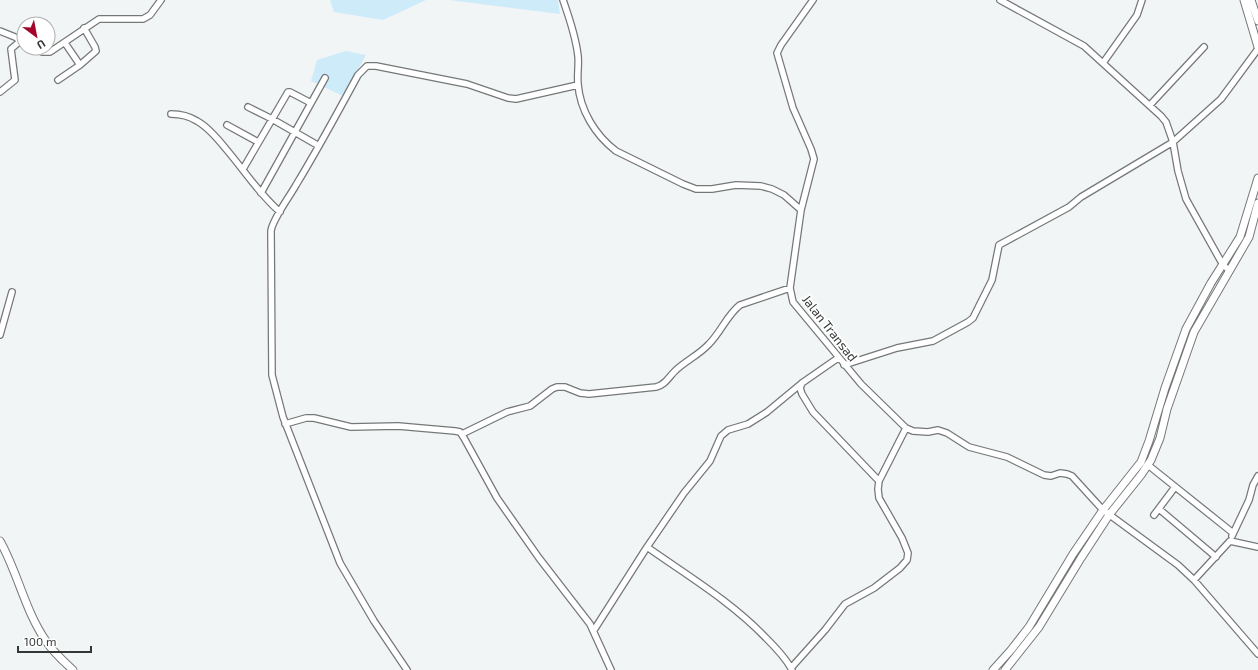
<svg xmlns="http://www.w3.org/2000/svg" width="1258" height="670" font-family="'Exo 2',sans-serif">
<rect width="100%" height="100%" fill="#f1f5f6"/>
<path fill="#cdebf9" d="M 330,0 L 426,0 L 383,20 L 334,12 Z
M 449,0 L 558,0 L 560,14 Z
M 346,51 L 366,55 L 343,96 L 311,81 L 317,60 Z"/>
<g fill="none" stroke-linecap="round" stroke-linejoin="round">
<g stroke="#757879" stroke-width="8">
<path id="minor" d="M 563,0 C 569,17 576,37 578,56 C 579,65 577,74 578,84 C 580,110 595,135 616,151 L 683,184 L 696,189 L 712,189 L 736,185 L 761,186 L 772,189 L 784,195 L 801,210 L 790,288 L 793,302 L 861,384 L 906,428 L 913,431 L 928,432 L 938,430 L 947,433 L 969,447 L 1007,457 L 1044,475 L 1051,476 L 1060,473 L 1067,474 L 1072,476 L 1103,510 L 1178,565 L 1194,580 L 1258,654
M 1000,0 L 1084,46 L 1161,116 L 1166,122 L 1173,142 L 1178,171 L 1186,199 L 1223,265 L 1229,270
M 0,31 L 15,37 L 24,43
M 65,43 L 80,65
M 34,48 L 42,52 L 50,52 L 99,19 L 143,19 L 150,15 L 161,0
M 1103,63 L 1137,15 L 1142,0
M 58,80 L 80,65 L 96,51 L 95,47 L 84,28
M 0,92 L 15,80 L 11,49 L 18,43 L 24,43
M 1150,105 L 1204,47
M 248,107 L 272,119 L 319,146
M 171,114 C 180,114 189,116 197,121 C 208,127 218,139 226,149 C 244,170 259,194 280,212
M 227,125 L 258,142
M 243,169 L 288,92 L 290,92 L 311,103
M 261,193 L 325,78
M 801,210 L 814,159 L 811,149 L 793,108 L 777,53 L 781,45 L 813,0
M 0,335 L 12,292
M 844,365 L 897,348 L 933,341 L 968,322 L 973,318 L 992,280 L 999,245 L 1069,207 L 1081,197 L 1173,142 L 1221,99 L 1258,49
M 802,383 L 800,388 L 802,394 L 813,412 L 879,481
M 285,424 L 306,418 L 314,418 L 351,427 L 398,426 L 455,431 L 460,432 L 464,438 L 497,498 L 539,558 L 590,624 L 611,670
M 462,434 L 507,412 L 530,406 L 552,389 L 557,387 L 565,387 L 580,393 L 589,394 L 656,387 C 665,385 668,378 675,371 C 685,361 699,355 709,344 C 721,332 727,315 740,305 L 790,288
M 1148,465 L 1233,533
M 1159,509 L 1216,557
M 1154,515 L 1175,487
M 1232,536 L 1249,500 L 1253,485 L 1258,476
M 647,547 C 688,576 732,602 767,639 C 776,648 786,658 792,670
M 1194,580 L 1230,541 L 1258,547
M 594,630 L 647,547 L 684,493 L 710,461 L 721,436 L 728,430 L 748,424 L 767,412 L 802,383 L 838,358
M 791,668 L 825,630 L 845,604 L 874,588 L 900,568 L 907,560 L 908,553 L 902,538 L 879,498 L 878,489 L 879,481 L 906,428
M 407,670 L 374,621 L 340,563 L 283,417 L 272,375 L 271,231 C 272,220 290,196 296,185 C 318,149 338,112 358,75 L 367,66 L 376,66 L 467,84 L 508,98 L 516,99 L 578,85"/>
</g>
<g stroke="#757879" stroke-width="9">
<path id="tertiary" d="M 1244,0 L 1258,47
M 1251,0 L 1258,21
M 0,541 C 18,573 25,611 46,641 C 53,652 63,661 73,670
M 993,670 L 1011,650 L 1029,627 L 1073,554 L 1103,510 L 1141,462 L 1149,441 L 1165,388 L 1186,329 L 1211,283 L 1240,237 L 1258,178
M 1005,670 L 1039,627 L 1081,558 L 1109,515 L 1141,475 L 1151,460 L 1160,438 L 1167,409 L 1194,332 L 1249,237 L 1258,203"/>
</g>
<use href="#minor" stroke="#fff" stroke-width="5.5"/>
<use href="#tertiary" stroke="#fff" stroke-width="7"/>
</g>
<g text-anchor="middle" stroke-width="4" stroke-linejoin="round" paint-order="stroke">
<g font-size="13" fill="#353737" stroke="#fff">
<text transform="translate(830 328) rotate(52)" y="5">Jalan Transad</text>
</g>
</g>
<g transform="translate(36 36) rotate(148)"><circle r="19" fill="#ffffff" stroke="#aeafaf"/>
<path d="M0-3L7 15L0 10L-7 15Z" fill="#a4062b"/>
<text y="-6" font-size="11" font-weight="bold" text-anchor="middle" fill="#353737">U</text>
</g>
<path d="M18 646v6h73v-6" fill="none" stroke="#353737" stroke-width="2"/>
<text x="24" y="646" font-size="12" fill="#353737" stroke="#ffffff" stroke-width="3" paint-order="stroke">100 m</text>
</svg>
